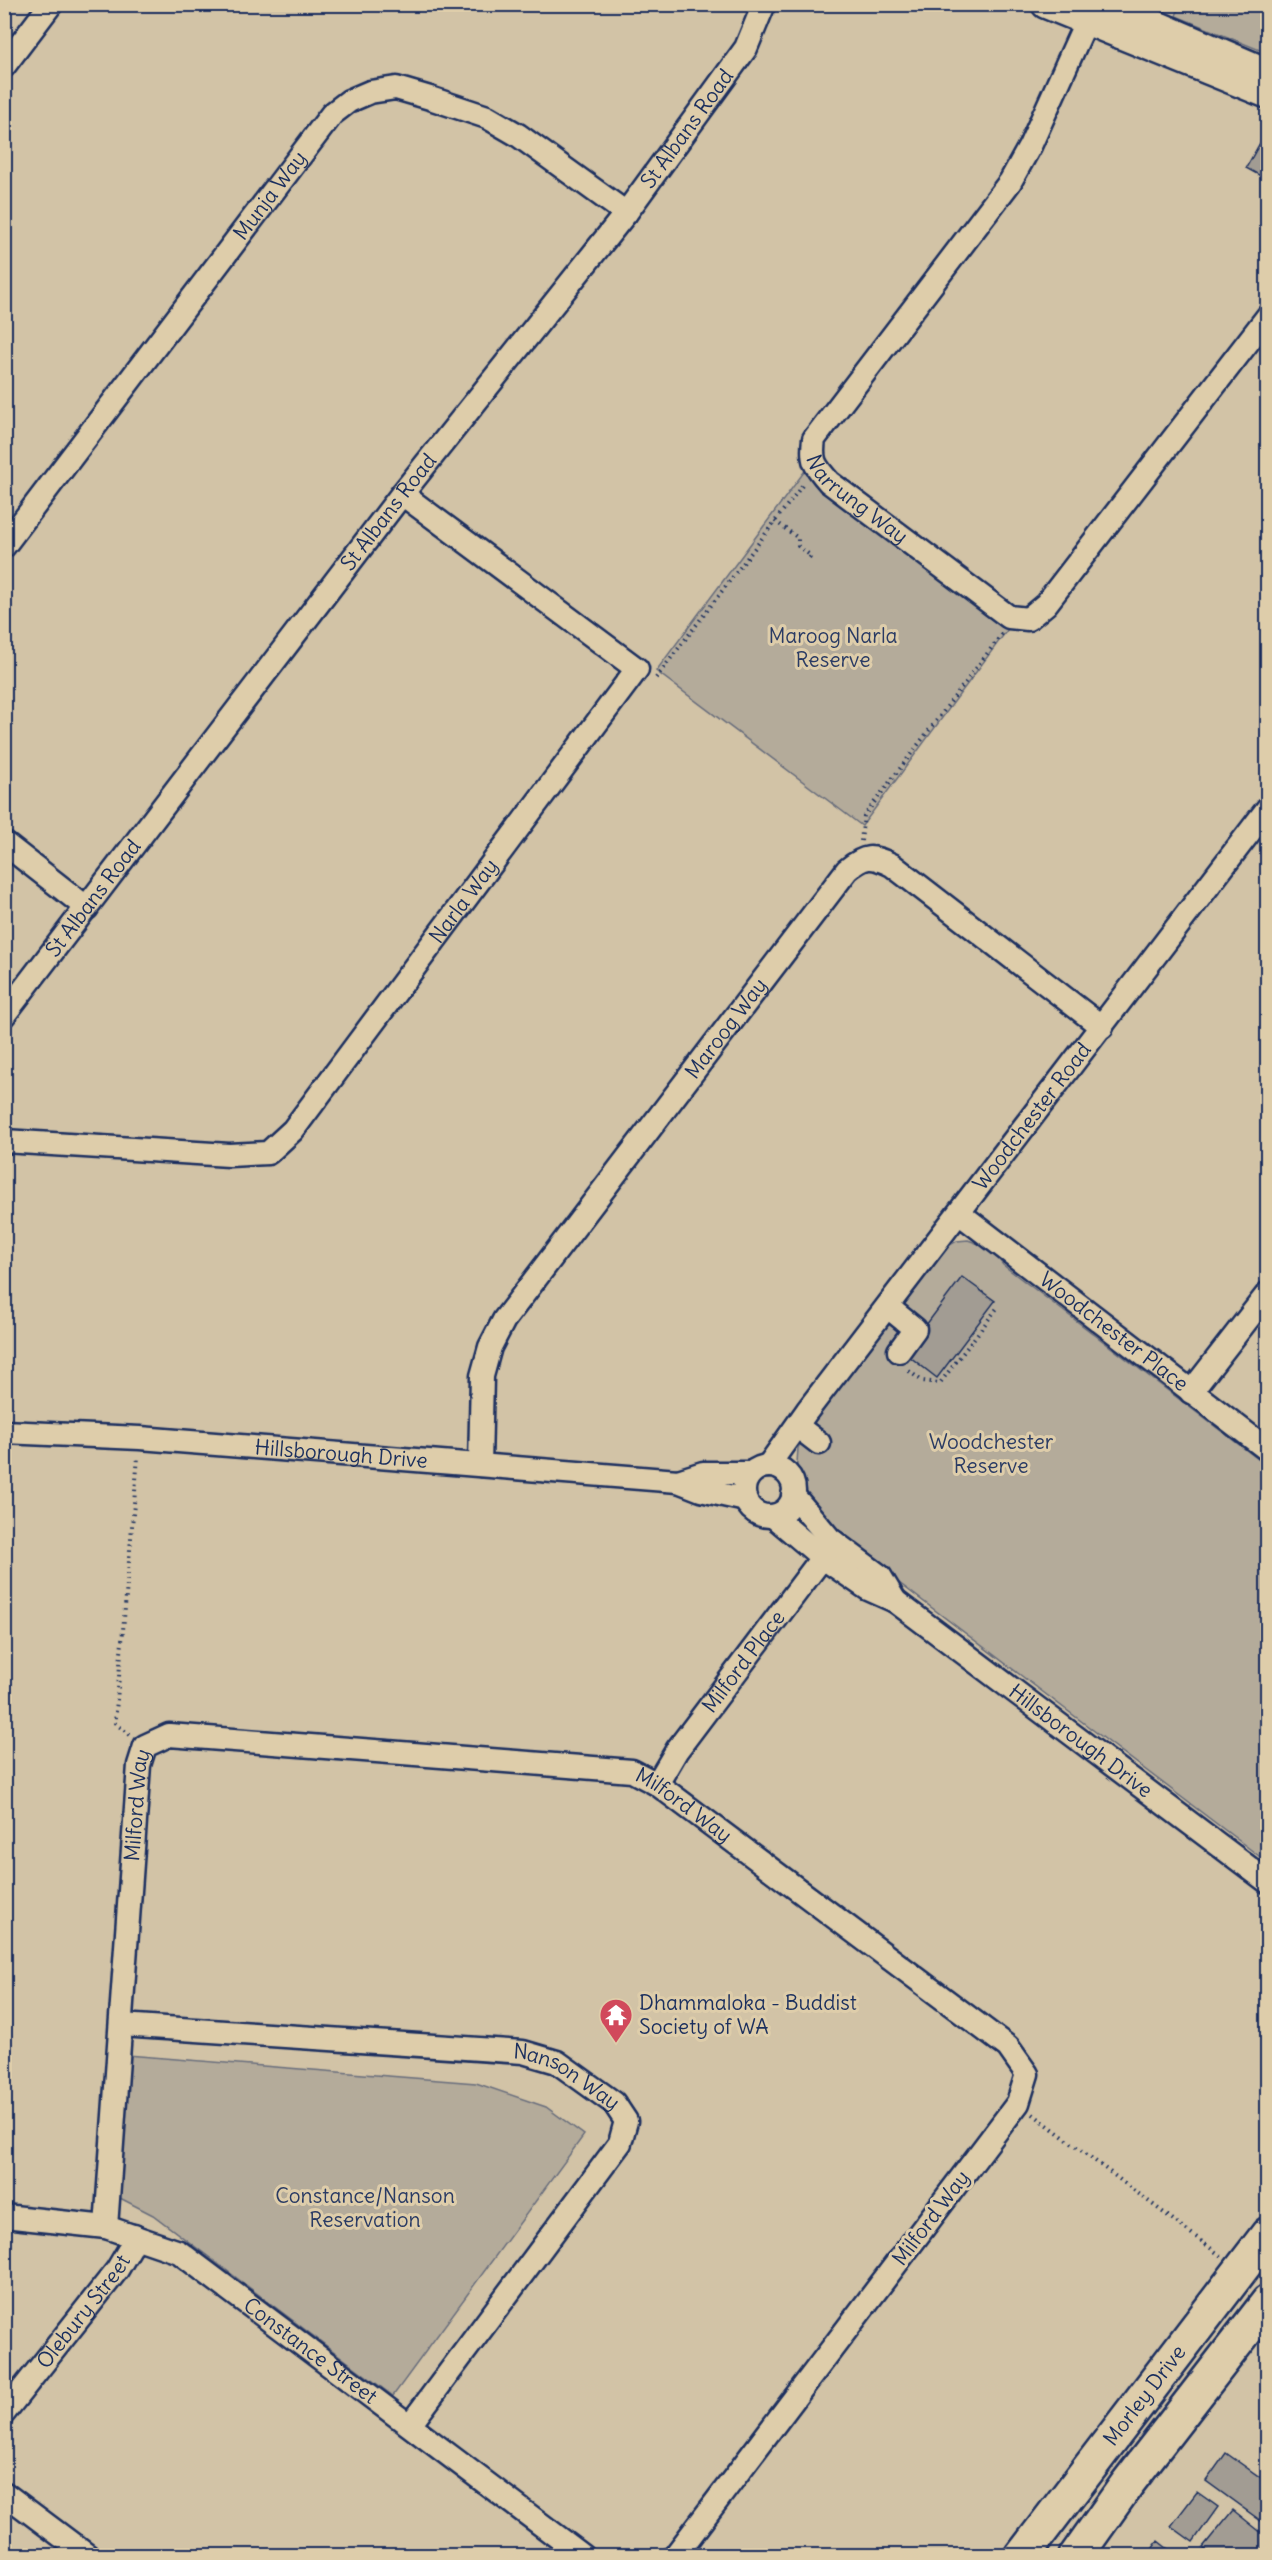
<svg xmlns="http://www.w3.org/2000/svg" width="1272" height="2560" font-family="Delius,sans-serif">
<rect width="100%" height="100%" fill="#d2c3a6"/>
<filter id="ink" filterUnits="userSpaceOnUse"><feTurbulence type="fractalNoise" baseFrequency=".0167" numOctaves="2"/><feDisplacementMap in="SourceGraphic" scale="12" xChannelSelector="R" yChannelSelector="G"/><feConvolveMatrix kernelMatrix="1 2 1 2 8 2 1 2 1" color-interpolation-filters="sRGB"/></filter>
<g filter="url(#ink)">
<path fill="#b4ab9a" stroke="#686d7c" stroke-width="1.5" d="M 1180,5 L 1267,5 L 1267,53 L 1176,16 Z
M 804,472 L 1011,625 L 862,826 L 656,671 Z
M 968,1240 L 990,1248 L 1003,1265 L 1267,1466 L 1267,1862 L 820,1523 L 802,1504 L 796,1478 L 798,1448 L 820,1408 L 946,1247 L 957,1241 Z
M 127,2055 L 476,2083 L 546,2107 L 584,2135 L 393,2396 L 153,2215 L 118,2197 Z"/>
<path fill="#a29c93" stroke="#1b2f5e" stroke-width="1.5" d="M 1265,134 L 1268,135 L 1268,180 L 1246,168 Z
M 962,1277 L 995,1301 L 937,1378 L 905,1353 Z
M 1226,2453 L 1268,2483 L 1268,2526 L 1206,2481 Z
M 1197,2492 L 1218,2507 L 1193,2542 L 1171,2526 Z
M 1233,2510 L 1268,2538 L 1268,2549 L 1262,2556 L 1213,2556 L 1203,2547 Z
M 1158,2541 L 1177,2556 L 1147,2556 Z"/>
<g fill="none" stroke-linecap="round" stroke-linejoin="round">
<g stroke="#1b2f5e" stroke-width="27">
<g id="minor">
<path id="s1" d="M 1094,4 L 1030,146 L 1010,182 L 814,439 C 811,461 814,465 829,482 L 1009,617 L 1028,619 L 1046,604 L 1268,316"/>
<path d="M 4,66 L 51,4"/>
<path id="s2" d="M 4,546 L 332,114 L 349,101 L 370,92 L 396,88 L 430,98 L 487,117 L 518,135 L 626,213"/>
<path d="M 4,843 L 87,908"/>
<path id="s3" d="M 4,1015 L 402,494 L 626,213 L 746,48 L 764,4"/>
<path id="s4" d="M 4,1141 L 229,1155 L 268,1153 L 293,1130 L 637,669 L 402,494"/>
<path id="s5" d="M 959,1213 L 1268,1450"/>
<path d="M 888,1307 L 915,1329 L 899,1351"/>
<path d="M 1191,1392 L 1268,1293"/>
<path d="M 797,1426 L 819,1443"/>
<path id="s6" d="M 4,1432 L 140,1438 L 678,1481 L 701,1490 L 746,1500"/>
<path id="s7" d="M 480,1465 L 482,1376 L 490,1347 L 504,1320 L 847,870 C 865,855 871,855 892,865 L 1102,1027"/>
<path id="s8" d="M 768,1466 L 807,1411 L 1268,808"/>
<circle cx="769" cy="1491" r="25"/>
<path d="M 678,1481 L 703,1473 L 751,1473"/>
<path d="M 793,1495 L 830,1539 L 880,1576 L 895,1601"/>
<path id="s9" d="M 773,1516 L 823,1558 L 868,1589 L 895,1601 L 1268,1882"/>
<path id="s10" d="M 657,1784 L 677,1750 L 834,1542"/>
<path id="s11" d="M 121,2025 L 523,2052 L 557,2062 L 614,2103 L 626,2121 L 620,2143 L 410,2425"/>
<path id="s12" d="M 4,2216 L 106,2227 L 179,2252 L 583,2556"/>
<path id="s13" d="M 106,2227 L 139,1765 L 145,1746 L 169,1735 L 632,1771 L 657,1784 L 1008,2047 L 1027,2074 L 1018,2103 L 675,2556"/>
<path id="s14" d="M 4,2413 L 117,2270 L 130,2248 L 134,2236"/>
<path d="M 4,2493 L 88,2556"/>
</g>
</g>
<g stroke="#1b2f5e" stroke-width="33">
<path id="major" d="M 1046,4 L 1268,94
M 1107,4 L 1268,73"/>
</g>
<g stroke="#1b2f5e" stroke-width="38">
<g id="highway">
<path id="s15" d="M 1022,2556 L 1268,2234"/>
<path d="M 1076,2556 L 1127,2484 L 1268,2302"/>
</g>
</g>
<path stroke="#1b2f5e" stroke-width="4" stroke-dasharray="1.5 4.5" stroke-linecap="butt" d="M 775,521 L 798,538 L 798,546 L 811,556 L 808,560
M 656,678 L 804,483
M 861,841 L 864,816 L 1002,634
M 909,1371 L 922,1381 L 940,1383 L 998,1307
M 130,1735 L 115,1723 L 138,1457
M 1033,2114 L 1221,2256"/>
<use href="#minor" stroke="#decdaa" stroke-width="22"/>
<use href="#major" stroke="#decdaa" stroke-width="28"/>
<use href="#highway" stroke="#decdaa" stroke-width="33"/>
</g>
</g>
<defs>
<g id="temple-pin" transform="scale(1.725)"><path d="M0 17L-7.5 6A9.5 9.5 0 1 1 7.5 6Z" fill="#d1495b" stroke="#decdaa"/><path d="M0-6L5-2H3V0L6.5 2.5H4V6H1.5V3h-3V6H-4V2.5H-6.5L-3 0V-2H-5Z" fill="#fff"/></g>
</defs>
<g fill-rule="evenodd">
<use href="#temple-pin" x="616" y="2015"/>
</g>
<g text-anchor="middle" stroke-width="6" stroke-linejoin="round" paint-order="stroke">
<g font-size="21" fill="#1b2f5e" stroke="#decdaa">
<text dy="7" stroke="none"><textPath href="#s3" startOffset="1119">St Albans Road</textPath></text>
<text dy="7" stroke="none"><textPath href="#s2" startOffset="440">Munja Way</textPath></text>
<text dy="7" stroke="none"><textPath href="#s1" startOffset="600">Narrung Way</textPath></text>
<text dy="7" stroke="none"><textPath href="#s3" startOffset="633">St Albans Road</textPath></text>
<text dy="7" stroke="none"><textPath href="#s3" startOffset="147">St Albans Road</textPath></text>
<text dy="7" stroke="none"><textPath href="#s4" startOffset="584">Narla Way</textPath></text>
<text dy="7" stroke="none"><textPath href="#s7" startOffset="516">Maroog Way</textPath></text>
<text dy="7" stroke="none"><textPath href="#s8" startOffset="438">Woodchester Road</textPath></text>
<text dy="7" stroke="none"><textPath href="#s5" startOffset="195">Woodchester Place</textPath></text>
<text dy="7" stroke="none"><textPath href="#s6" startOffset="338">Hillsborough Drive</textPath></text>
<text dy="7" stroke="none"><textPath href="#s10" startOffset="150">Milford Place</textPath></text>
<text dy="7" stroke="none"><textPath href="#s9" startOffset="382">Hillsborough Drive</textPath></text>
<text dy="7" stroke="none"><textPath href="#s13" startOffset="423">Milford Way</textPath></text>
<text dy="7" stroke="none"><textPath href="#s13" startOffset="1036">Milford Way</textPath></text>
<text dy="7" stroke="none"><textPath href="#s11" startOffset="453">Nanson Way</textPath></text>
<text transform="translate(931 2218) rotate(-53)" y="7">Milford Way</text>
<text dy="7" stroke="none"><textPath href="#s14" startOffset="129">Olebury Street</textPath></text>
<text dy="7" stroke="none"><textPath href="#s12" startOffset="344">Constance Street</textPath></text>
<text dy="7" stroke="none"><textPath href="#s15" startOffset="202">Morley Drive</textPath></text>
</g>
<g font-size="21" fill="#2a3b64" stroke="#decdaa">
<text x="833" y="643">Maroog Narla<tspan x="833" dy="24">Reserve</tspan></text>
<text x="991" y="1449">Woodchester<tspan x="991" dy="24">Reserve</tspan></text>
<text x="365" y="2203">Constance/Nanson<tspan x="365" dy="24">Reservation</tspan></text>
</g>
<g font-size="21" fill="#1b2f5e" stroke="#decdaa" text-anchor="start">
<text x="639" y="2010">Dhammaloka - Buddist<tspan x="639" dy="24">Society of WA</tspan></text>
</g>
</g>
<rect width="1272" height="2560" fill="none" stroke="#decdaa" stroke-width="24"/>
<rect x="12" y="12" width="1248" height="2536" fill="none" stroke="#1b2f5e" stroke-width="2" filter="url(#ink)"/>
</svg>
